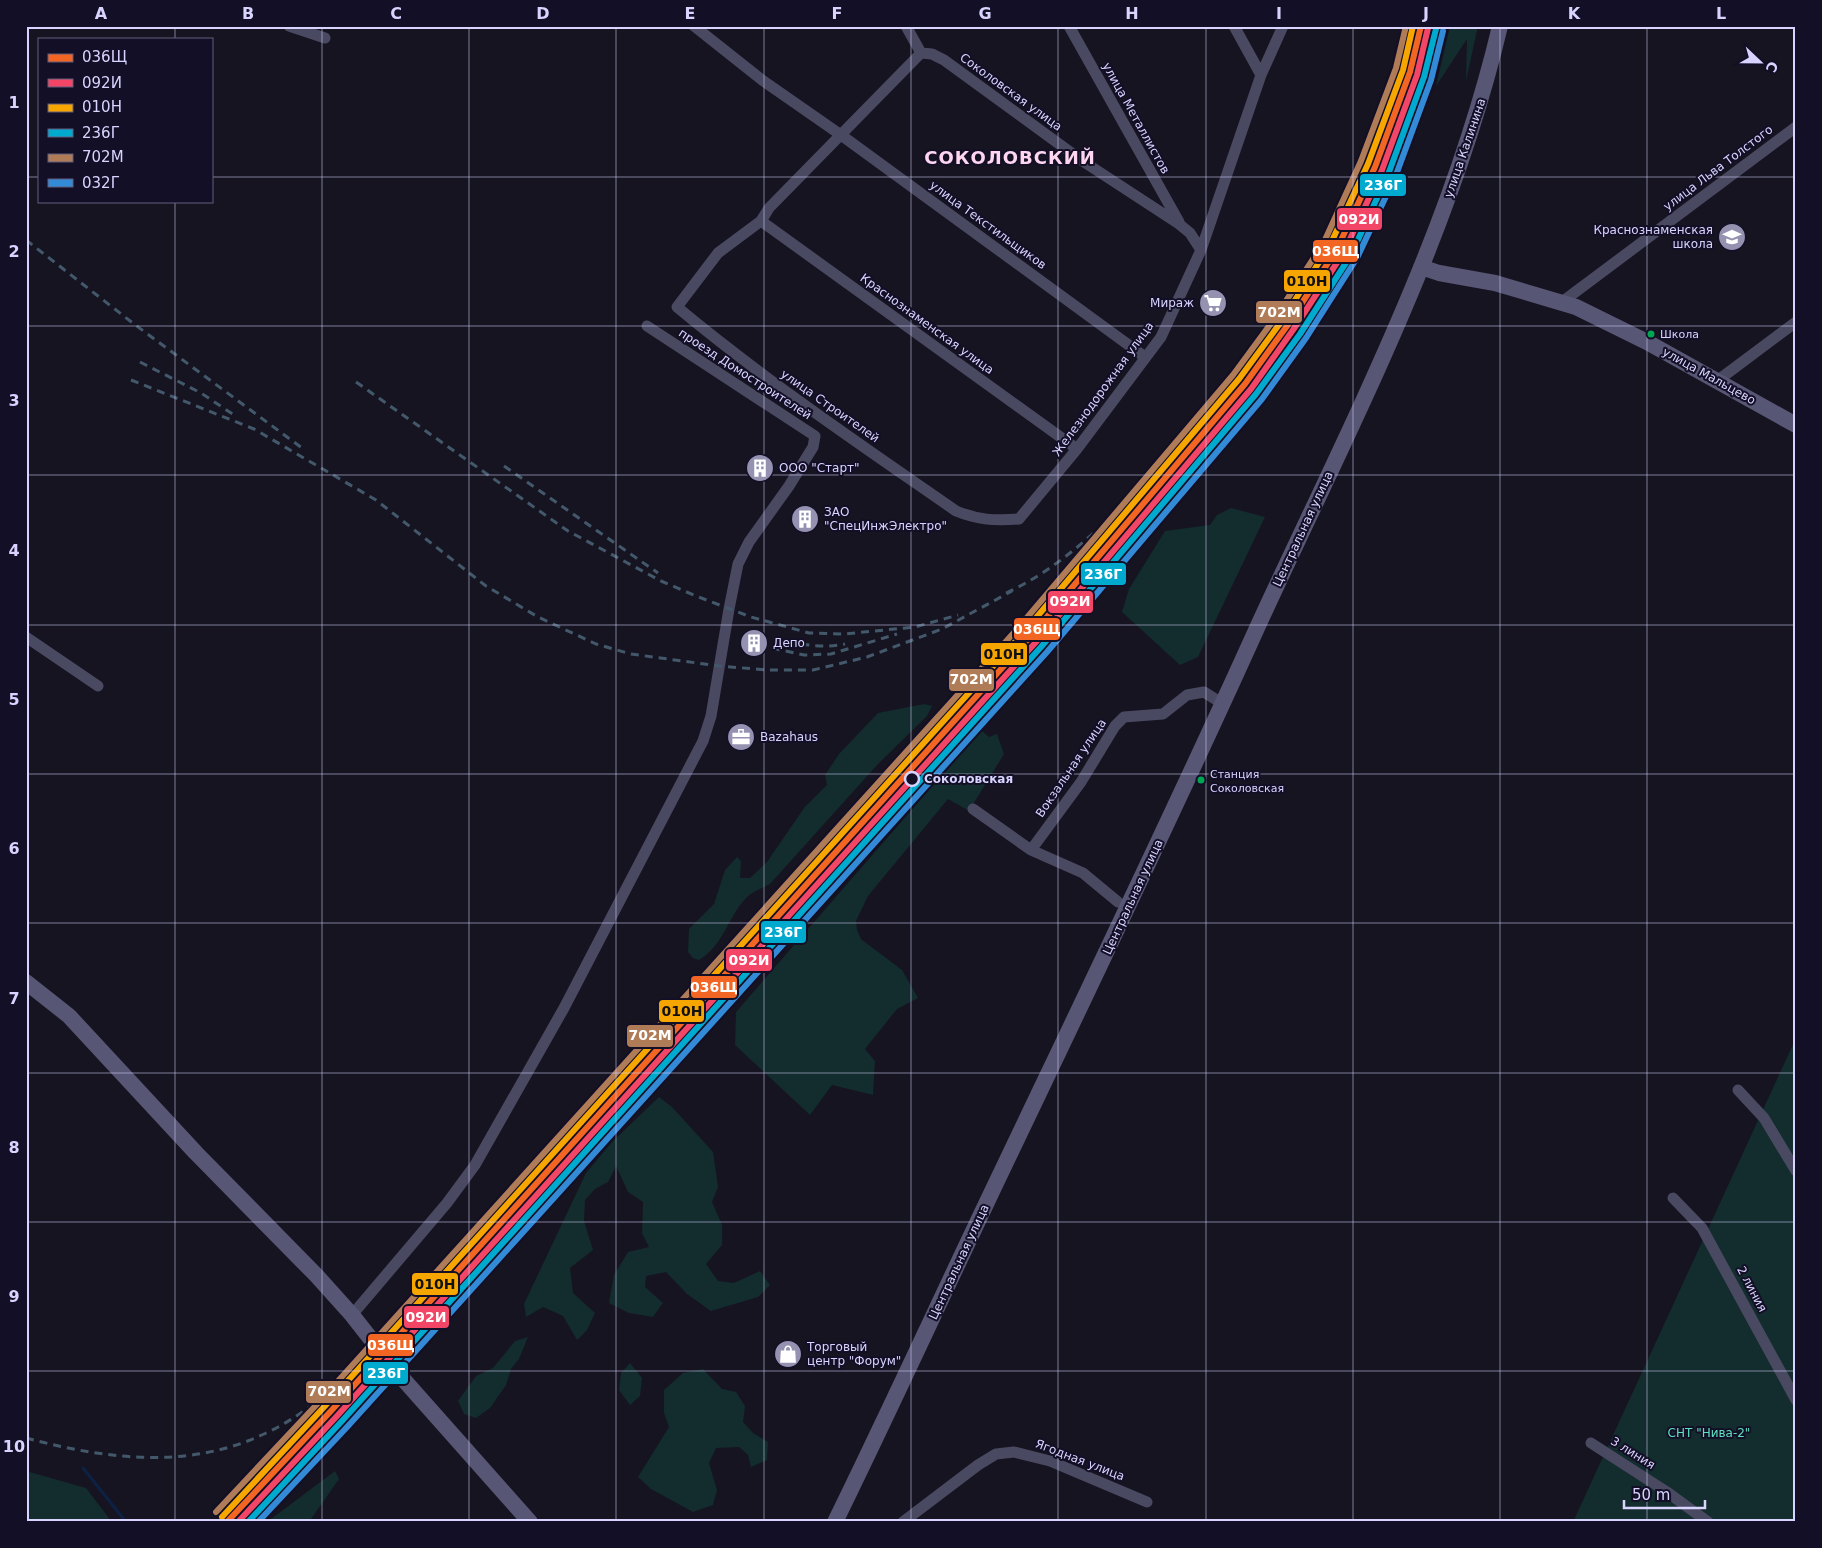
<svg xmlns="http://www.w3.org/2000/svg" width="1822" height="1548" font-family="'DejaVu Sans',sans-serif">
<rect width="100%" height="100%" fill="#161421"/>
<path fill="#132c2d" d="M 1450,26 L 1478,26 L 1466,81 L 1467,39 L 1436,86 Z
M 1231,508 L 1265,517 L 1198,657 L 1180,665 L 1122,612 L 1129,589 L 1165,531 L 1210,525 L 1217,515 Z
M 924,704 L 932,706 L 927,716 L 878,764 L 770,884 C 763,888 752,892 746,898 C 728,917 723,946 699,960 L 693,958 L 688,952 L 689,929 L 714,904 L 725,870 L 737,857 L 741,861 L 740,878 L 750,878 L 767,862 L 804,808 L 827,785 L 825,775 L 839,754 L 878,713 Z
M 981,730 L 989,737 L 997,734 L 1004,754 L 969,811 L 948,799 L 868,896 L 856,921 L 857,930 L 861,939 L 902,970 L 918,998 L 897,1009 L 865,1049 L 875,1061 L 873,1095 L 832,1085 L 810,1115 L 735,1045 L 736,1012 Z
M 1796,1038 L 1796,1522 L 1573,1522 Z
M 659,1097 L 672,1107 L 713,1152 L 718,1187 L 712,1202 L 722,1225 L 722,1245 L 706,1264 L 718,1281 L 734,1283 L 760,1271 L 770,1285 L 758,1297 L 711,1311 L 687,1294 L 666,1272 L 646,1276 L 645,1287 L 663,1303 L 653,1317 L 629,1313 L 609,1303 L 614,1275 L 628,1252 L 649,1247 L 642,1233 L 643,1202 L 628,1192 L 616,1166 L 608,1182 L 595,1189 L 585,1200 L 584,1221 L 593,1250 L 570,1268 L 573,1293 L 595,1313 L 587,1330 L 577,1340 L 563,1316 L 543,1307 L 526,1317 L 524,1304 L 586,1173 L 612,1142 Z
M 528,1337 L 519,1359 L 511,1369 L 506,1385 L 490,1408 L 476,1418 L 464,1414 L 458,1401 L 476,1376 L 493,1368 L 515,1341 Z
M 630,1363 L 642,1378 L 640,1396 L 630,1405 L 619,1390 L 621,1373 Z
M 703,1369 L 722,1389 L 736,1392 L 745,1406 L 743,1422 L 753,1433 L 768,1442 L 767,1460 L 751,1467 L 748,1455 L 739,1447 L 716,1448 L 709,1463 L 717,1490 L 713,1505 L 693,1512 L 651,1489 L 638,1477 L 669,1427 L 664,1413 L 664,1390 L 683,1373 Z
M 26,1471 L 86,1488 L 112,1522 L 26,1522 Z
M 335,1471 L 339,1479 L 309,1522 L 267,1522 Z"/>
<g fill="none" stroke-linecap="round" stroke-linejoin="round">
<path stroke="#0d2144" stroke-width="3" d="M 83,1468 L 126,1522"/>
<path stroke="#4a4962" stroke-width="11" d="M 289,26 L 325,38
M 694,26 L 762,80 L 841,135 L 1145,357
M 906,26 L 921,53 L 932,54 L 944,60 L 1081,160 L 1179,224 L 1190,233 L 1201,250
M 1069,26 L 1179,222
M 1234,26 L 1261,75
M 921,53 L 769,208 L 761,221 L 718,253 L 677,307 C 766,381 861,445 956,511 C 978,520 995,521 1019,519 L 1077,449 L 1161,337 L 1201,250 L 1261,75 L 1283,26
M 761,221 L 1077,449
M 1562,302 L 1796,127
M 1717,381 L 1796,322
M 26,637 L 98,686
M 973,809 L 1031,850 L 1083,873 L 1118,902
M 1031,850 L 1081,782 L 1115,726 L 1124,717 L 1163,714 L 1187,695 L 1204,692 L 1223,704
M 1738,1090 L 1764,1118 L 1796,1171
M 1673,1198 L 1702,1228 L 1796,1400
M 352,1315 L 447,1203 L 475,1165 L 564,1008 L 703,741 L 711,716 L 729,609 L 738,564 L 749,542 L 789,486 L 813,447 L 815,436 L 647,326
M 1591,1443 L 1667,1492 L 1708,1522
M 903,1522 L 978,1465 L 996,1454 L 1014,1452 L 1050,1461 L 1147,1502"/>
<path stroke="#575674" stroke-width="16" d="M 1421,267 L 1439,273 L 1495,283 L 1576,307 L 1647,342 L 1796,425
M 26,982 L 69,1016 L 196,1153 L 316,1275 L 352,1315 L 396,1371 L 530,1522
M 835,1522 C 887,1416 936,1309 987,1202 C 1078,1011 1170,821 1257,628 C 1347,432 1450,238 1500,26"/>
<path stroke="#43596b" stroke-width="3" stroke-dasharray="8 6" stroke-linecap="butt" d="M 26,240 L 134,324 L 302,448
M 140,362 L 201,393 L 234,415
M 131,380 L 254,429 L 376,500 L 486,586 L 538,617 L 596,644 L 631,654 L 719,666 L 768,670 L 813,670 L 867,657 L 942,629 L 1012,591
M 356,382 L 568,531 L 661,581 L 696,596 L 751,617 L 809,633 L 844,634 L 915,627 L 958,615
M 504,466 L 658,573
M 1006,593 C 1070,564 1120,508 1169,459
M 774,638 C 798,644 821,649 845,644
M 772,648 L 804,655 L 831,654 L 897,634
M 26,1438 C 105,1459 188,1470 264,1434 C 293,1421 318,1401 343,1381 L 528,1178"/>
<g stroke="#130f26" stroke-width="10">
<path id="rail-1" d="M 227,1522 L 331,1411 L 1030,637 L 1245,384 L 1287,326 L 1337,249 L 1375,167 L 1410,72 L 1421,26"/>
</g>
<g stroke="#130f26" stroke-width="10">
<path id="rail-2" d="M 238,1522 L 337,1416 L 1036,642 L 1251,389 L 1293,330 L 1344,252 L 1382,170 L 1417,75 L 1428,28"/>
</g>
<g stroke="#130f26" stroke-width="10">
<path id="rail-3" d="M 222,1517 L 325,1406 L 1024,632 L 1239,379 L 1281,322 L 1330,245 L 1368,164 L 1403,70 L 1413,26"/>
</g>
<g stroke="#130f26" stroke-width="10">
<path id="rail-4" d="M 248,1522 L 342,1421 L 1041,647 L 1256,394 L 1300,334 L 1351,255 L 1389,172 L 1424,77 L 1436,29"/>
</g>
<g stroke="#130f26" stroke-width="10">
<path id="rail-5" d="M 216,1512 L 320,1401 L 1019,627 L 1233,375 L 1275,318 L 1324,242 L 1361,161 L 1396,68 L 1406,26"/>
</g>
<g stroke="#130f26" stroke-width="10">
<path id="rail-6" d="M 258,1522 L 348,1426 L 1047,652 L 1262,399 L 1306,338 L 1357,258 L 1396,175 L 1431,80 L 1443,31"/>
</g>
<use href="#rail-1" stroke="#f26522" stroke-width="6"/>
<use href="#rail-2" stroke="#f34667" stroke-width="6"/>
<use href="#rail-3" stroke="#f7a600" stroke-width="6"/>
<use href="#rail-4" stroke="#00a9ce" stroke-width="6"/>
<use href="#rail-5" stroke="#b07c57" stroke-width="6"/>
<use href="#rail-6" stroke="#338bd7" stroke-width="6"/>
</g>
<path fill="none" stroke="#d9d4ff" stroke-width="1" stroke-opacity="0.55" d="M 175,26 L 175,39M 322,26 L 322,1522M 469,26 L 469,1522M 616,26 L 616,1522M 764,26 L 764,1522M 911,26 L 911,1522M 1058,26 L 1058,1522M 1206,26 L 1206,1522M 1353,26 L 1353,1522M 1500,26 L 1500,1522M 1647,26 L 1647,1522M 26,177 L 39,177M 211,177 L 1796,177M 175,201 L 175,1522M 26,326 L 1796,326M 26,475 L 1796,475M 26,625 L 1796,625M 26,774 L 1796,774M 26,923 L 1796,923M 26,1073 L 1796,1073M 26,1222 L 1796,1222M 26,1371 L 1796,1371"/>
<defs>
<g id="school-disc" transform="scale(1.4375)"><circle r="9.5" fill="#9591b1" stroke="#130f26"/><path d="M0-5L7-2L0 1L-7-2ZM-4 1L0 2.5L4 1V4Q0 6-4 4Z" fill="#fff"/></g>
<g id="supermarket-disc" transform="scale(1.4375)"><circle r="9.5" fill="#9591b1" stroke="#130f26"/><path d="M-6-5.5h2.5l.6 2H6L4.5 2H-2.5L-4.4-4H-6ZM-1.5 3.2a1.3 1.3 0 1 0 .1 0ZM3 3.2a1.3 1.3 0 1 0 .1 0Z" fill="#fff"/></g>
<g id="building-disc" transform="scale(1.4375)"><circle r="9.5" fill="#9591b1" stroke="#130f26"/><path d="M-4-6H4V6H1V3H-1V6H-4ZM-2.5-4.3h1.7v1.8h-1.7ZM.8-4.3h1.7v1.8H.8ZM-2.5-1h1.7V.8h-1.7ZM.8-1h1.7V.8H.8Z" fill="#fff"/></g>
<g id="office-disc" transform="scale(1.4375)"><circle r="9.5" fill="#9591b1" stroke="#130f26"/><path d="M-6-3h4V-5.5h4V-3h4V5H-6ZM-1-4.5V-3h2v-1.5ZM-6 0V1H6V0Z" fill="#fff"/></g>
<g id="shop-disc" transform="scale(1.4375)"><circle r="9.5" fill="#9591b1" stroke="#130f26"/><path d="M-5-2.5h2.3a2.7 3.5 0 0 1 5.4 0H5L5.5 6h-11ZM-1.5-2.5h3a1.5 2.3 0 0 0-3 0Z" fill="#fff"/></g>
</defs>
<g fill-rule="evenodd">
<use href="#school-disc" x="1732" y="237"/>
<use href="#supermarket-disc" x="1213" y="303"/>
<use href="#building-disc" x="760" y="468"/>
<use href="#building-disc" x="805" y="519"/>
<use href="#building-disc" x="754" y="643"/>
<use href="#office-disc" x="741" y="737"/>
<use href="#shop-disc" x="788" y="1354"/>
</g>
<g fill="#00a651" stroke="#130f26" stroke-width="2">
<circle cx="1651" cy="334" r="4.5"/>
<circle cx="1201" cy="780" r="4.5"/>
</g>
<circle fill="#130f26" stroke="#d9d4ff" stroke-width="2.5" cx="912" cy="779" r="7"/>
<g text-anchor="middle" stroke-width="4" stroke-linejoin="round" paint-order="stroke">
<g font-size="11" fill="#d9d4ff" stroke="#130f26" text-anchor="start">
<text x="1660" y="338">Школа</text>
<text x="1210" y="778">Станция<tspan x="1210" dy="14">Соколовская</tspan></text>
</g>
<g font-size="12" fill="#d9d4ff" stroke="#130f26">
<text transform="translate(1011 92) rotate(36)" y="4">Соколовская улица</text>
<text transform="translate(1136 118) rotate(61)" y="4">улица Металлистов</text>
<text transform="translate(1465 148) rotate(-71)" y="4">улица Калинина</text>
<text transform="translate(1718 168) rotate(-37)" y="4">улица Льва Толстого</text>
<text transform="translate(988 225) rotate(36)" y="4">улица Текстильщиков</text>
<text transform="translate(927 324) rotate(36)" y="4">Краснознаменская улица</text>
<text transform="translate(745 374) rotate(33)" y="4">проезд Домостроителей</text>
<text transform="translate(1709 376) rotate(29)" y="4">улица Мальцево</text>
<text transform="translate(1103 389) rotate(-54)" y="4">Железнодорожная улица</text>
<text transform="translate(830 406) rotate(35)" y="4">улица Строителей</text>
<text transform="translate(1303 529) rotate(-65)" y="4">Центральная улица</text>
<text transform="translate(1071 768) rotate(-56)" y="4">Вокзальная улица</text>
<text transform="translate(1133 897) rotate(-65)" y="4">Центральная улица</text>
<text transform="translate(959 1262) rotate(-65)" y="4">Центральная улица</text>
<text transform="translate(1752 1289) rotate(62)" y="4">2 линия</text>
<text transform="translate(1633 1453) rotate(32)" y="4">3 линия</text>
<text transform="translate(1080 1460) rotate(21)" y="4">Ягодная улица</text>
</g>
<g font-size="12" fill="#d9d4ff" stroke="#130f26" text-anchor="start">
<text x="1713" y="234" text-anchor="end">Краснознаменская<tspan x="1713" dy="14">школа</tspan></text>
<text x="1194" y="307" text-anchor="end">Мираж</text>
<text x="779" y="472">ООО "Старт"</text>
<text x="824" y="516">ЗАО<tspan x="824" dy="14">"СпецИнжЭлектро"</tspan></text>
<text x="773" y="647">Депо</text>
<text x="760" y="741">Bazahaus</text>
<text x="807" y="1351">Торговый<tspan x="807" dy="14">центр "Форум"</tspan></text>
</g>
<g font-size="12" font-weight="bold" fill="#d9d4ff" stroke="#130f26" text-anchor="start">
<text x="924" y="783">Соколовская</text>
</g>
<g font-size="12" fill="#5fe0c0" stroke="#130f26">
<text x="1709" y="1437">СНТ "Нива-2"</text>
</g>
<g font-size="18" font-weight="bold" letter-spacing="1" fill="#ffd6f0" stroke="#130f26">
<text x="1010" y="164">СОКОЛОВСКИЙ</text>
</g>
</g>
<g stroke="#130f26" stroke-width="2">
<rect x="1359" y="173" width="48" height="24" rx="5" fill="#00a9ce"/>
<rect x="1336" y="207" width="47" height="24" rx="5" fill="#f34667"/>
<rect x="1312" y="239" width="47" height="24" rx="5" fill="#f26522"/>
<rect x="1283" y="269" width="48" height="24" rx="5" fill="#f7a600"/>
<rect x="1255" y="300" width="48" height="24" rx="5" fill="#b07c57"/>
<rect x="1080" y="562" width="47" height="24" rx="5" fill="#00a9ce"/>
<rect x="1047" y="590" width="47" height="24" rx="5" fill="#f34667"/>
<rect x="1013" y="617" width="48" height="24" rx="5" fill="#f26522"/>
<rect x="980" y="642" width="48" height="24" rx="5" fill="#f7a600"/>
<rect x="948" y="668" width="47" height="24" rx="5" fill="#b07c57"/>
<rect x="760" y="920" width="47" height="24" rx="5" fill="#00a9ce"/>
<rect x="725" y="948" width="48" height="24" rx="5" fill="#f34667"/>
<rect x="690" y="975" width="48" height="24" rx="5" fill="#f26522"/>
<rect x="658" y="999" width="47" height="24" rx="5" fill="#f7a600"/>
<rect x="626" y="1024" width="48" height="24" rx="5" fill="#b07c57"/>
<rect x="411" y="1272" width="48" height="24" rx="5" fill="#f7a600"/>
<rect x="403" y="1305" width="47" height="24" rx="5" fill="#f34667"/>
<rect x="367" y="1333" width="47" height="24" rx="5" fill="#f26522"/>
<rect x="362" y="1361" width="47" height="24" rx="5" fill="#00a9ce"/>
<rect x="305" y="1380" width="47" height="24" rx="5" fill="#b07c57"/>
</g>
<g font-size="14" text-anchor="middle" font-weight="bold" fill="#fff">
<text x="1383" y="190">236Г</text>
<text x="1359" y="224">092И</text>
<text x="1336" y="256">036Щ</text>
<text x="1279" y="317">702М</text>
<text x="1103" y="579">236Г</text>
<text x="1070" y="606">092И</text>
<text x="1037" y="634">036Щ</text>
<text x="971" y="684">702М</text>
<text x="783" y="937">236Г</text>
<text x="749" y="965">092И</text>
<text x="714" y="992">036Щ</text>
<text x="650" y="1040">702М</text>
<text x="426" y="1322">092И</text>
<text x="391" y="1350">036Щ</text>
<text x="386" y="1378">236Г</text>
<text x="329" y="1396">702М</text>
</g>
<g font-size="14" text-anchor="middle" font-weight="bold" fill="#111">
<text x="1307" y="286">010Н</text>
<text x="1004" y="659">010Н</text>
<text x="682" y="1016">010Н</text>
<text x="435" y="1289">010Н</text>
</g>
<rect width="1822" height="1548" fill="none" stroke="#130f26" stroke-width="55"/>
<rect x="38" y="38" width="175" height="165" fill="#130f26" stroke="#625e7d"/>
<rect x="48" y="54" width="25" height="8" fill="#f26522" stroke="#625e7d"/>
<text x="82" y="62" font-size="15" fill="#d9d4ff">036Щ</text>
<rect x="48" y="79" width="25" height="8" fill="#f34667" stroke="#625e7d"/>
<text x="82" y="88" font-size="15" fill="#d9d4ff">092И</text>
<rect x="48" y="104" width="25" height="8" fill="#f7a600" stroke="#625e7d"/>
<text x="82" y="112" font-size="15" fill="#d9d4ff">010Н</text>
<rect x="48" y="129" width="25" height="8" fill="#00a9ce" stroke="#625e7d"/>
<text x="82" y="138" font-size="15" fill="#d9d4ff">236Г</text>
<rect x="48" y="154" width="25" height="8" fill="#b07c57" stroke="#625e7d"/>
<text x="82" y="162" font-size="15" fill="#d9d4ff">702М</text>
<rect x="48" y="179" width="25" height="8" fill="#338bd7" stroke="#625e7d"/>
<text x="82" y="188" font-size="15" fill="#d9d4ff">032Г</text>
<g transform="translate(1760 62) rotate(112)" stroke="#130f26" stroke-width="4" paint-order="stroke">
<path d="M0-4L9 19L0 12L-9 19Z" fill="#d9d4ff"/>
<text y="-8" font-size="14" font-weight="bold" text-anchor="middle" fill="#d9d4ff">С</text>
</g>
<path d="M1624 1500v8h81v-8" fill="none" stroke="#d9d4ff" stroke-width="2.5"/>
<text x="1632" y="1500" font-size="15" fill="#d9d4ff" stroke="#130f26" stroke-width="4" paint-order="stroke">50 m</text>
<rect x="28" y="28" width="1766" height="1492" fill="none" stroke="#d9d4ff" stroke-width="2"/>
<g font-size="16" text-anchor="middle" font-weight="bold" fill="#d9d4ff">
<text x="101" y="19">A</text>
<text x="248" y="19">B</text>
<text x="396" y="19">C</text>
<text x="543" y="19">D</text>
<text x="690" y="19">E</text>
<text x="837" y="19">F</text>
<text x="985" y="19">G</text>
<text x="1132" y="19">H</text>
<text x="1279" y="19">I</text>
<text x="1426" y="19">J</text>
<text x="1574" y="19">K</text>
<text x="1721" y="19">L</text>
<text x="14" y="108">1</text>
<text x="14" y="257">2</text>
<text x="14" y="406">3</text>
<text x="14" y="556">4</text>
<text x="14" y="705">5</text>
<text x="14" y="854">6</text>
<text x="14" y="1004">7</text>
<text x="14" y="1153">8</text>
<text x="14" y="1302">9</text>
<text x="14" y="1452">10</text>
</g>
</svg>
